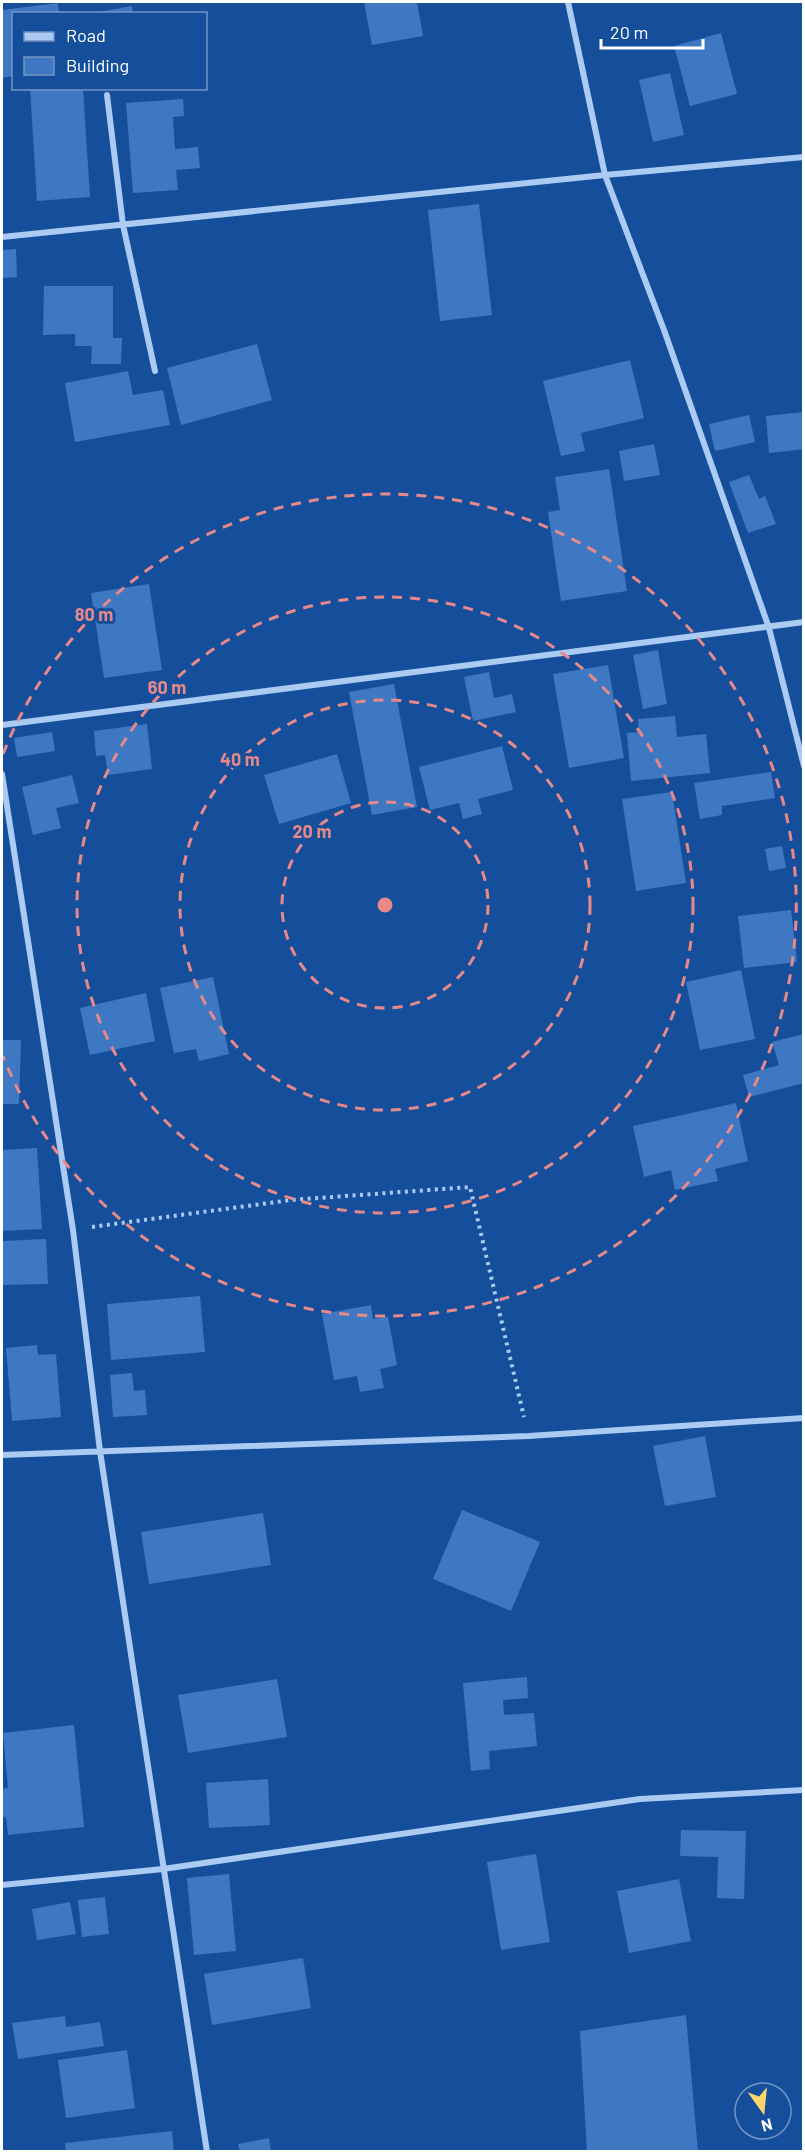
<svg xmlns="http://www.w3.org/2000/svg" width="805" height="2153" font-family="Barlow,sans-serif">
<rect width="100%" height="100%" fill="#154f9c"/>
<path fill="#3e78c3" d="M 364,2 L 417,2 L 423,36 L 372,45 Z
M 58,3 L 59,14 L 14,14 L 14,76 L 2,78 L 2,10 Z
M 132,6 L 133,14 L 100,14 L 99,12 Z
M 721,33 L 737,94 L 690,106 L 674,46 Z
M 670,73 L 684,135 L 653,142 L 639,80 Z
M 30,88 L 83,88 L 90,197 L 37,201 Z
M 183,99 L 184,116 L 173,117 L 175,149 L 198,147 L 200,168 L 176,170 L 178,190 L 133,193 L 126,103 Z
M 479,204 L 492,315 L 440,321 L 428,210 Z
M 16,249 L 17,277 L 2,278 L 2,250 Z
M 44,286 L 113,286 L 113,338 L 122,338 L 121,364 L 91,364 L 92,346 L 75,346 L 75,334 L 43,335 Z
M 257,344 L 272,400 L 181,425 L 167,368 Z
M 630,360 L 644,418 L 581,433 L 585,451 L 561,456 L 543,381 Z
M 128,371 L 133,395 L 163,390 L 170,425 L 75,442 L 65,383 Z
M 804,412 L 804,449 L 769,453 L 766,416 Z
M 749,415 L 755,442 L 715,451 L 709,424 Z
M 654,444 L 660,475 L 624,481 L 619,451 Z
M 609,469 L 627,591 L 561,601 L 548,512 L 560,510 L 555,477 Z
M 749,475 L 759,499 L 765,496 L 776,524 L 748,533 L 729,482 Z
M 149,584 L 162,670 L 104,678 L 91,593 Z
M 658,650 L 667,704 L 643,709 L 633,655 Z
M 608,665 L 624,758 L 569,768 L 553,674 Z
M 489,672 L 494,698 L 512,694 L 516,712 L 473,721 L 464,677 Z
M 394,684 L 417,807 L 372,815 L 349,692 Z
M 675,716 L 677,737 L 706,734 L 710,773 L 631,781 L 627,733 L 639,732 L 638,719 Z
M 147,724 L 152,769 L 108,775 L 105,755 L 96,756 L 94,731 Z
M 52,732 L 55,751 L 17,757 L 14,738 Z
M 502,746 L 513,790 L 478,799 L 482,814 L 463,819 L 459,803 L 430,810 L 419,767 Z
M 337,754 L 351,803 L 279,824 L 264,775 Z
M 771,772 L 775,798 L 722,806 L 722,815 L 700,819 L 694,783 Z
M 72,775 L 79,803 L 56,808 L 61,828 L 33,835 L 22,787 Z
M 672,792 L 686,883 L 636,891 L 622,799 Z
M 782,846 L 786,868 L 769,871 L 765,849 Z
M 791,910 L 797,962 L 744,968 L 738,916 Z
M 741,970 L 755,1039 L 700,1050 L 686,982 Z
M 213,977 L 229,1054 L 199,1061 L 196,1049 L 174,1053 L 160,988 Z
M 146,993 L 155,1041 L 90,1055 L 80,1008 Z
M 804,1034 L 804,1083 L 749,1097 L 743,1075 L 779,1065 L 772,1042 Z
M 2,1040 L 21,1040 L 19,1104 L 2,1104 Z
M 736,1103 L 748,1161 L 715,1169 L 718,1181 L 675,1190 L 671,1170 L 644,1177 L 633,1126 Z
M 37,1148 L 42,1229 L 2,1231 L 2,1150 Z
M 46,1239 L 48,1284 L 2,1285 L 2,1241 Z
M 200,1296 L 205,1352 L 111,1360 L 107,1304 Z
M 371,1305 L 373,1319 L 388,1317 L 397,1365 L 380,1369 L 384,1388 L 360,1392 L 357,1376 L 334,1380 L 322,1314 Z
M 37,1345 L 38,1355 L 56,1354 L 61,1417 L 12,1421 L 6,1348 Z
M 132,1373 L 134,1391 L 145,1390 L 147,1415 L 113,1417 L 110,1375 Z
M 705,1436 L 716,1497 L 665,1506 L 653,1446 Z
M 462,1510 L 540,1542 L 511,1611 L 433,1579 Z
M 263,1513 L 271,1565 L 149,1584 L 141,1532 Z
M 527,1677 L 528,1698 L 503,1700 L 504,1715 L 534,1713 L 537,1746 L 489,1751 L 490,1769 L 471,1771 L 463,1683 Z
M 277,1679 L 287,1737 L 188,1753 L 178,1695 Z
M 74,1725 L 84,1827 L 8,1835 L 6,1817 L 2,1818 L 2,1789 L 8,1788 L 3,1733 Z
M 268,1779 L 270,1825 L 209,1828 L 206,1783 Z
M 681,1830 L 746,1831 L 744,1899 L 717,1898 L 718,1857 L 680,1856 Z
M 536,1854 L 550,1942 L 501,1950 L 487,1862 Z
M 229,1874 L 236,1951 L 194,1955 L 187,1878 Z
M 679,1879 L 691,1941 L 629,1953 L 617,1891 Z
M 105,1897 L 109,1934 L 82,1937 L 78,1900 Z
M 70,1902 L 76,1934 L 37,1940 L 32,1909 Z
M 303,1958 L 311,2008 L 212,2025 L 204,1974 Z
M 686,2015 L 698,2152 L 587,2152 L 580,2031 Z
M 65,2016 L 66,2027 L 100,2022 L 104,2046 L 18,2059 L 12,2023 Z
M 127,2050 L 135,2108 L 66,2118 L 58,2060 Z
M 172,2131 L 174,2152 L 66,2152 L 65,2143 Z
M 269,2138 L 271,2152 L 240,2152 L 238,2144 Z"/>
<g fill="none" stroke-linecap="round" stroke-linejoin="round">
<path stroke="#abcbf3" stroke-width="4" stroke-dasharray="3 4.5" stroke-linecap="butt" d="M 92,1227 L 291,1200 L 470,1187 L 524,1417"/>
<path stroke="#abcbf3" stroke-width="6" d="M 568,2 L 605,175 L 664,330 L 769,628 L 804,766
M 107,95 L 123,225 L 155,371
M 2,237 L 605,175 L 804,157
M 2,725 L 804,622
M 2,774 L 73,1230 L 100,1451 L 207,2152
M 2,1455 L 529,1436 L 804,1418
M 2,1885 L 163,1869 L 640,1799 L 804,1790"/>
</g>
<g fill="none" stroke="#e88989" stroke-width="3" stroke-dasharray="10 8">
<circle cx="385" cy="905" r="103"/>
<circle cx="385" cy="905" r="205"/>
<circle cx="385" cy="905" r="308"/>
<path d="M3 754A411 411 0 1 1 3 1056"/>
</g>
<circle cx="385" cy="905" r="9" fill="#e88989" stroke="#154f9c" stroke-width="3"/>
<g font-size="18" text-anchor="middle" font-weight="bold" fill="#e88989" stroke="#154f9c" stroke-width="6" stroke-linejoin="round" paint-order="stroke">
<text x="94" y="621">80 m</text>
<text x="167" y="694">60 m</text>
<text x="240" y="766">40 m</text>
<text x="312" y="838">20 m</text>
</g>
<rect width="805" height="2153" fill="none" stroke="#ffffff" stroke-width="6"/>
<rect x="12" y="12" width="195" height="78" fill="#154f9c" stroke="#7395c4" stroke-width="1.5"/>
<rect x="24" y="32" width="30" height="9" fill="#abcbf3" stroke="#7395c4" stroke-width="1.5"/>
<text x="66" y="42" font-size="18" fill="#ffffff">Road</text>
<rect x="24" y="57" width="30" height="18" fill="#3e78c3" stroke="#7395c4" stroke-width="1.5"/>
<text x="66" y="72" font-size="18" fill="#ffffff">Building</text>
<g transform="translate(763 2111) rotate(165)"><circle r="28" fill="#154f9c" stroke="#7395c4" stroke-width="1.5"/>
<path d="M0-4.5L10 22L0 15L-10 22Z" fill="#ffd66d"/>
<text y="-9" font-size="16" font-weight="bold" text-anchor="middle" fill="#ffffff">N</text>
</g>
<path d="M601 39v9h102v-9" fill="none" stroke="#ffffff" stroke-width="3"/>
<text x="610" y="39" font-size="18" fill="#ffffff" stroke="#154f9c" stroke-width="4.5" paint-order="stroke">20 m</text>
</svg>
